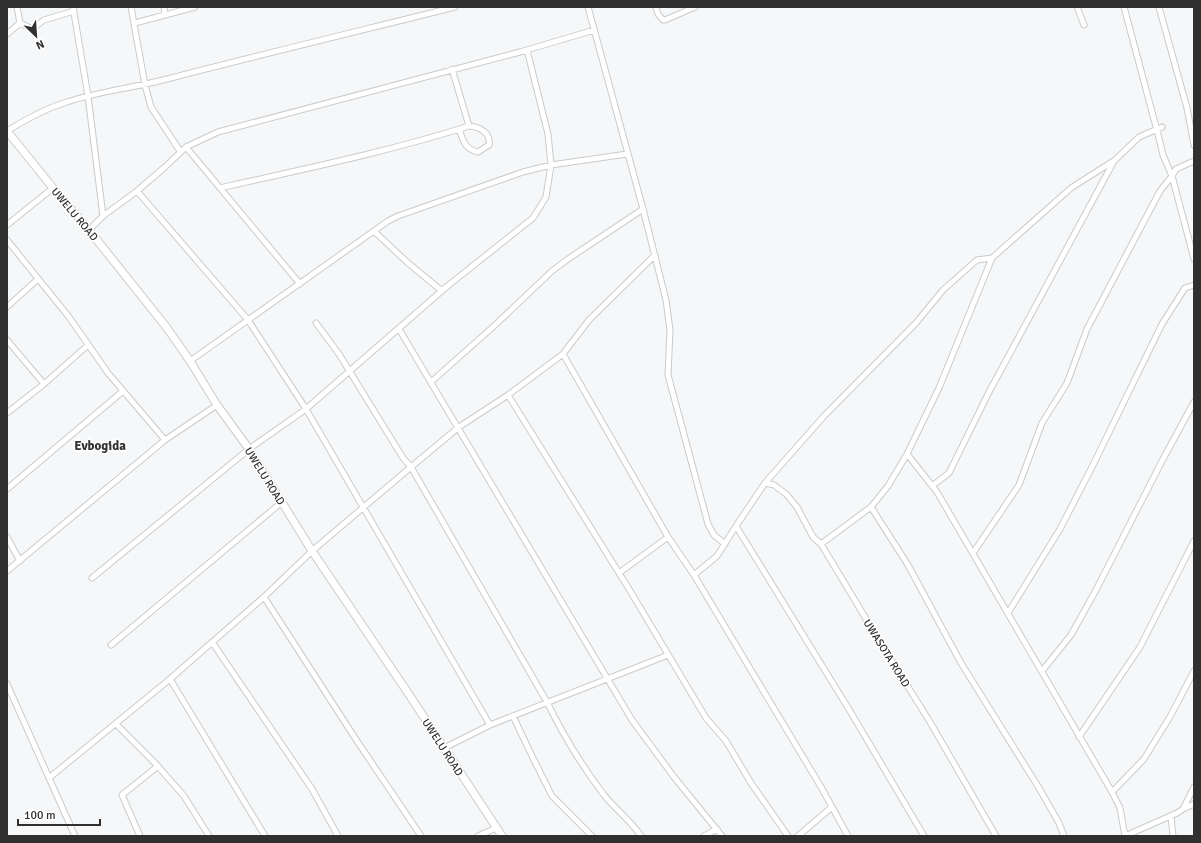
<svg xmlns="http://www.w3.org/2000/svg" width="1201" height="843" font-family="Signika,sans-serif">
<rect width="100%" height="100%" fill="#f6f7f8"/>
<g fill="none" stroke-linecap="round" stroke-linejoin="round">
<g stroke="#cacbcc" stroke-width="7">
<path id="street" d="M 73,7 L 88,96 L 103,216
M 131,7 L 145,85 L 151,107 L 180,151
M 164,7 L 165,15
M 588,7 L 643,209 L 666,300 L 670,330 L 668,375 L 708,524 L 714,535 L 725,544
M 656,7 L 658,14 L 663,20 L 665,20 L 695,7
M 1077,7 L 1084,25
M 1124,7 L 1159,138 L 1163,155 L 1172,176 L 1194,259
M 1159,7 L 1187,108 L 1194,145
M 20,23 L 30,28 L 33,28 L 44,20 L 74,11
M 135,23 L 195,7
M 7,34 L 20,23 L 17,7
M 459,129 C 463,141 465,149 478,152 L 489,145 C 491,132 479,127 469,126
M 7,131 C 25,120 46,108 67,102 C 99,91 134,88 167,79 C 263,54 359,31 455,7
M 186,147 L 300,284
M 220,188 C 304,169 387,152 469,126 L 452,69
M 137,191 L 248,320 L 306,409 L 490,725
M 7,225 L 53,188
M 89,230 L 103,216 L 137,191 L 166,166 L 186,147 L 218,132 L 520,52 L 594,30
M 375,232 L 408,263 L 442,291
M 7,240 L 69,317 L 108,373 L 165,440
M 7,307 L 38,279
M 316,323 L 339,354 L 403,458 L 411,467 L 547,702 C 563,735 582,766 604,795 C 616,810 631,821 641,836
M 399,329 L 632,720 L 674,777 L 722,836
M 7,340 L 44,384
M 563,354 L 668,537 L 694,575 L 821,787 L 848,836
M 190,361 L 388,221 L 398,216 L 523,172 L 551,165 L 627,154
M 431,382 L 494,326 L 552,271 L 568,259 L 643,209
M 508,395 L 629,589 L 706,718 L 726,741 L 751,783 L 788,836
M 7,413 L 44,384 L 88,345
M 907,454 L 937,492 L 1112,792 L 1120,808 L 1125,836
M 765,483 L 774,485 L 786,494 L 797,507 L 813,537 L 821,544 L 883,647 L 930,722 L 996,836
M 932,486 L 949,473 L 989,392 L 1114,161
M 7,489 L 123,391
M 871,507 L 908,565 L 961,663 L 1039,788 L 1059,823 L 1064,836
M 736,526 L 850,711 L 924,836
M 7,537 L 20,561
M 821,544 L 871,507 L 888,486 L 907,454 L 939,388 L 992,258
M 973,553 L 1019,485 L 1042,423 L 1067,383 L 1087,329 L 1160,191 L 1172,176 L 1176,169 L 1194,161
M 7,571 L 165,440 L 217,405
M 619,573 L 668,537
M 694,575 L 717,556 L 736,526 L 765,483 L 824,416 L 916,323 L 943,290 L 977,260 L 992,258 L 1071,188 L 1115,160 L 1139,137 L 1162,127
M 92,578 L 249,449 L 306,409 L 445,288 L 533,218 L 546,197 L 551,165 L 548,134 L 527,50
M 264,597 L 355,738 L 421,836
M 1008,613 L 1060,529 L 1093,465 L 1162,324 L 1185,288 L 1194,285
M 212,642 L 312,789 L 338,836
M 111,645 L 282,502
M 1042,671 L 1071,635 L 1096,590 L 1162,461 L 1194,402
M 170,679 L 265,836
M 7,684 L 75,836
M 513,716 L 531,754 L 552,796 L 592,836
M 116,724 L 155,763 L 184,796 L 209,836
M 1079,737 L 1140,647 L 1194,541
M 444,748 L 490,725 L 668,655
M 49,778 L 170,679 L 264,597 L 312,551 L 411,467 L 459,427 L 508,395 L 563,354 L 589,320 L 655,255
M 1112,792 L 1144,759 L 1171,715 L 1194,671
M 1183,809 L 1194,804
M 1171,816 L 1173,836
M 140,836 L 122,795 L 158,766
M 478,836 L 496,828
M 704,836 L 717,829
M 798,836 L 832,807
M 1125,836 L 1177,813 L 1183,809 L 1194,787"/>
</g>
<g stroke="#cacbcc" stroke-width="9">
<path id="secondary" d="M 7,131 L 53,188 L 89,230 L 167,328 L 190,361 L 217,405 L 249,449 L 312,551 L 408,693 L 502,836"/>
</g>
<use href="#street" stroke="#fff" stroke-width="5"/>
<use href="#secondary" stroke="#fff" stroke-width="7"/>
</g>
<g text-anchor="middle" stroke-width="3" stroke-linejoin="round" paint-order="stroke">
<g font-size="11" fill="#303030" stroke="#fff">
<text transform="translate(75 214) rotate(50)" y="4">UWELU ROAD</text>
<text transform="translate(265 476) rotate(58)" y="4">UWELU ROAD</text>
<text transform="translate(887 653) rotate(58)" y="4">UWASOTA ROAD</text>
<text transform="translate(443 747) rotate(57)" y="4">UWELU ROAD</text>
</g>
<g font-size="13" font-weight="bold" fill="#313132" stroke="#fff">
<text x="100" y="450">Evbogida</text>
</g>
</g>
<rect width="1201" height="843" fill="none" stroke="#303030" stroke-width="16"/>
<g transform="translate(36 36) rotate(155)" stroke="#ffffff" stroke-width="3" paint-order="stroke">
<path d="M0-3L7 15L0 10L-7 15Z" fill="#303030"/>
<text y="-6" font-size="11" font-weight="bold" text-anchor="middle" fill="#303030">N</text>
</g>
<path d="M18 819v6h82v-6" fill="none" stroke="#303030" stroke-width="2"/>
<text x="24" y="819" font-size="12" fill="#303030" stroke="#ffffff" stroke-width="3" paint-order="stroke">100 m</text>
</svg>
